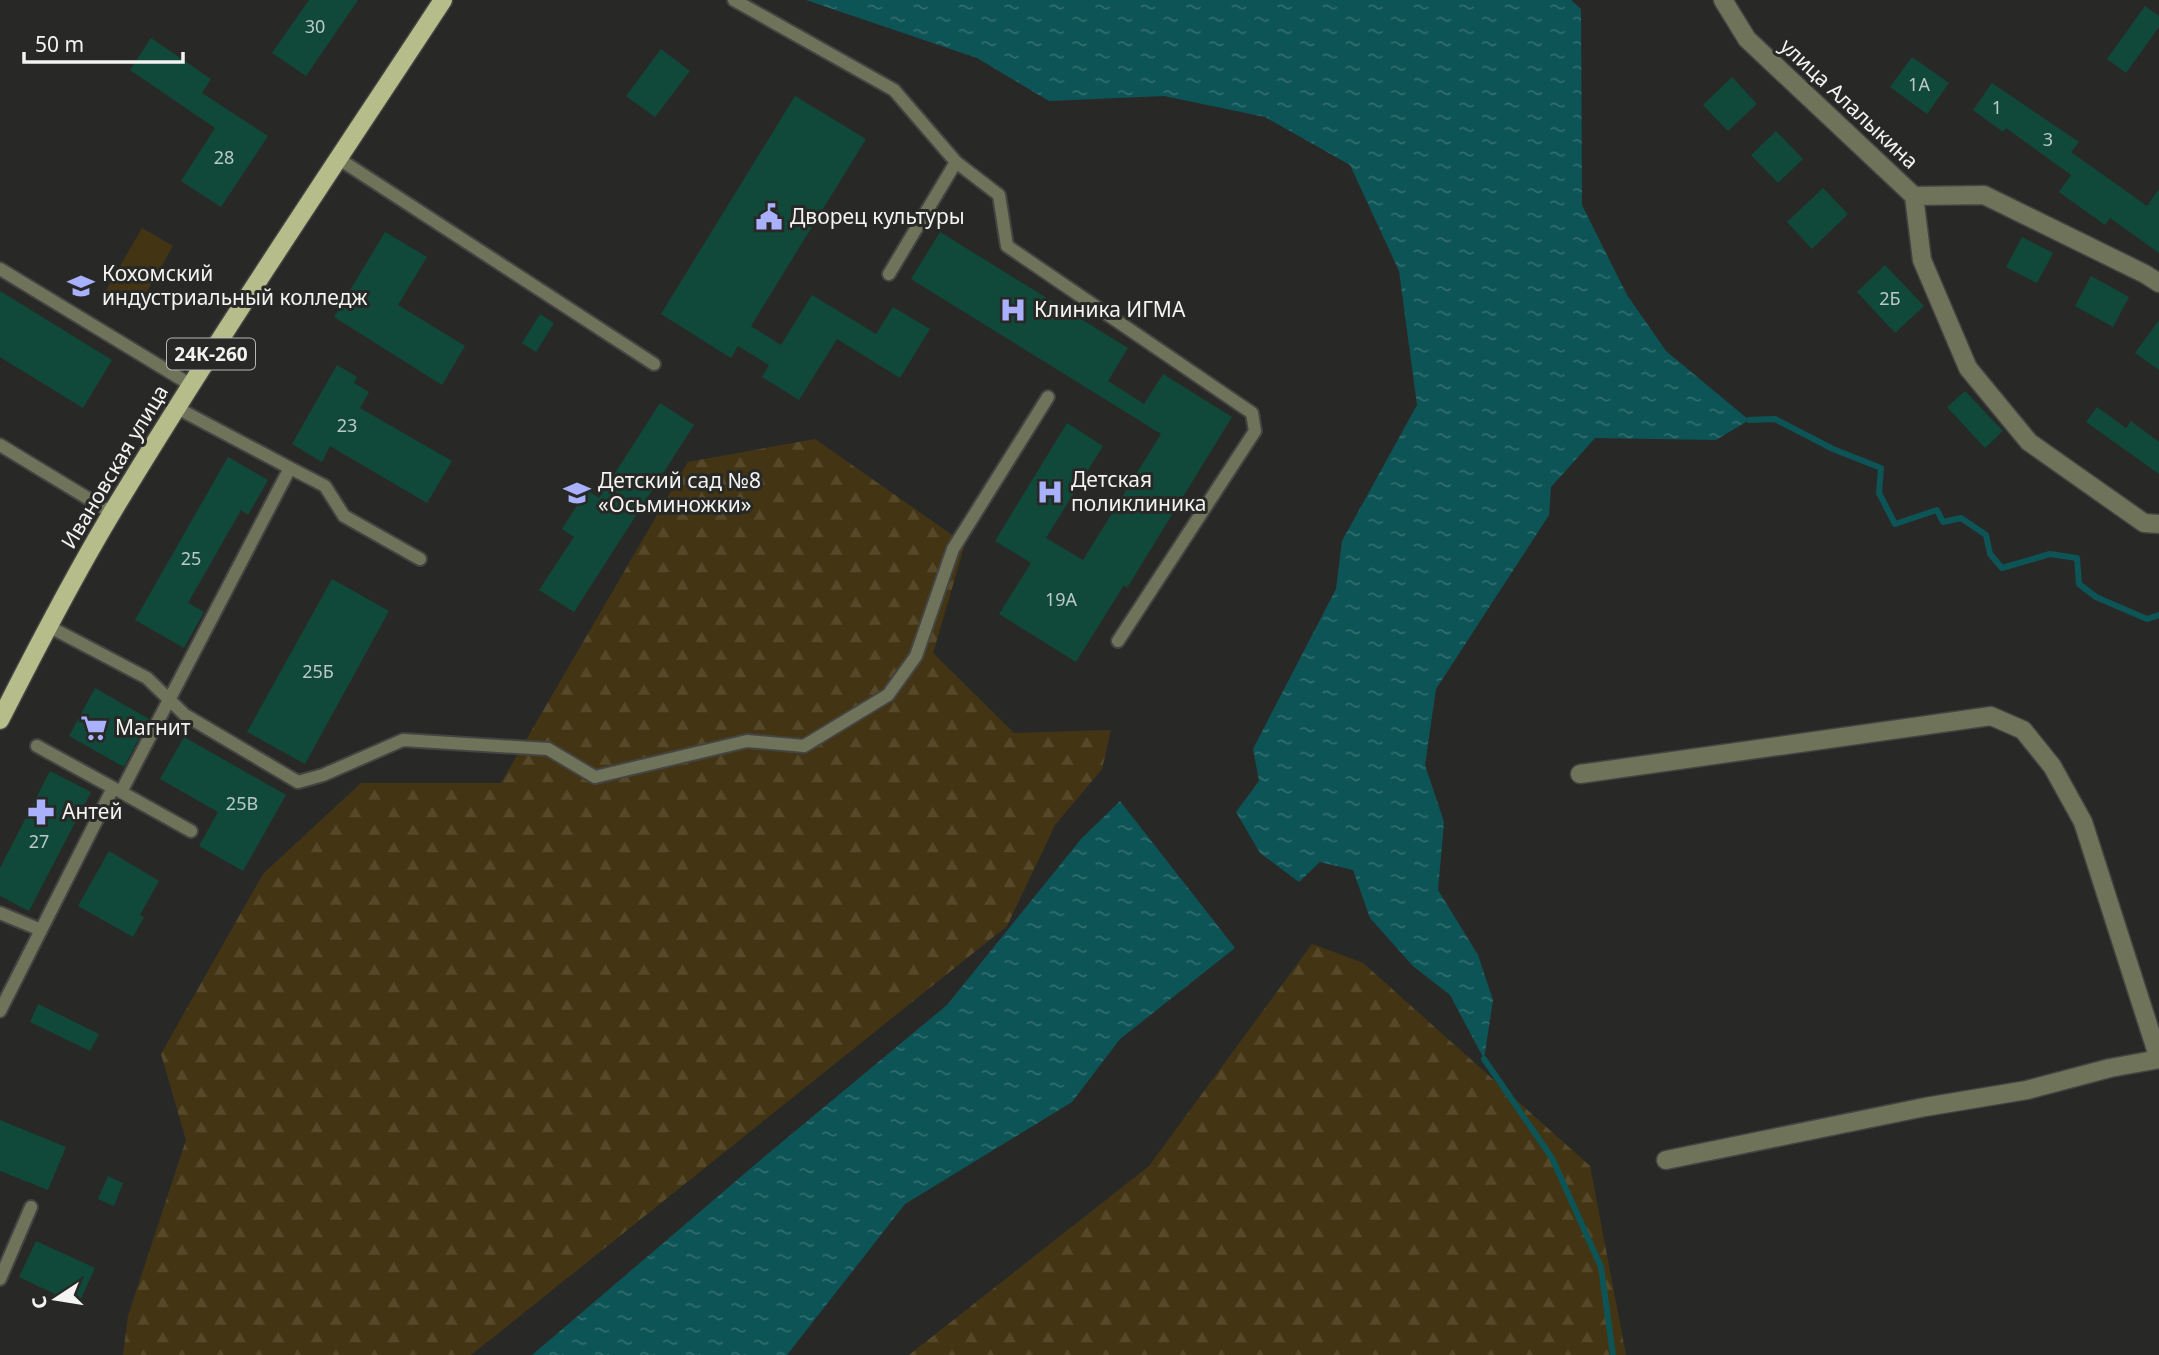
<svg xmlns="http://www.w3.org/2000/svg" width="2159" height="1355" font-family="'Noto Sans',sans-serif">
<defs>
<pattern id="forest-firs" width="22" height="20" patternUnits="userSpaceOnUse" patternTransform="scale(1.75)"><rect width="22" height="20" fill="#433513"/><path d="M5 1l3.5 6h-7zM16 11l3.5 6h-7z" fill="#55492a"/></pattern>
<pattern id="water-ripples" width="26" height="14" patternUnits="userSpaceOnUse" patternTransform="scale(1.75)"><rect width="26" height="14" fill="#0d5456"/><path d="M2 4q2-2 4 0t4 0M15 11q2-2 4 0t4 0" fill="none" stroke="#316d6f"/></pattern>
</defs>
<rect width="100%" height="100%" fill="#282927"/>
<path fill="#433513" d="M 142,228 L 173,246 L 136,310 L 105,292 Z"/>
<path fill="url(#forest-firs)" d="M 815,439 L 965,544 L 933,653 L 1014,733 L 1111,730 L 1102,769 L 1055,825 L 1007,926 L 471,1355 L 123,1355 L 128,1316 L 186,1140 L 161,1054 L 263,874 L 361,783 L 501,783 L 688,462 Z
M 1312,944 L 1363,963 L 1590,1166 L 1626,1355 L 909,1355 L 1149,1166 Z"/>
<path fill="url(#water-ripples)" d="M 806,0 L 1571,0 L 1581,9 L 1582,205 L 1627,295 L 1666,351 L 1749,420 L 1716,440 L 1595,438 L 1551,487 L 1549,515 L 1436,689 L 1425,765 L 1444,822 L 1438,890 L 1478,955 L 1493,1000 L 1484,1059 L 1450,995 L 1413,966 L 1370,918 L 1353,870 L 1320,862 L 1299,882 L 1260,853 L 1236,812 L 1259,781 L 1253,749 L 1336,589 L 1342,541 L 1417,405 L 1399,271 L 1350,165 L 1265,117 L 1164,96 L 1049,101 L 977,58 Z
M 1120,801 L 1235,948 L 1120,1039 L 1072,1102 L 905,1204 L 787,1355 L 532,1355 L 770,1152 L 947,1005 L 1081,839 Z"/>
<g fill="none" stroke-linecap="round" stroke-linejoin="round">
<path stroke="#0d5456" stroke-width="6" d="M 1749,420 L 1775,419 L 1833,449 L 1881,468 L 1879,493 L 1895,524 L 1937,510 L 1943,522 L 1961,518 L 1986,535 L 1990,554 L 2002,568 L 2050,554 L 2077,558 L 2079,584 L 2096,597 L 2147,619 L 2159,615
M 1484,1059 L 1552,1158 L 1601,1267 L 1613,1355"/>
</g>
<path fill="#104939" d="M 309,0 L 358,0 L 306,76 L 272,53 Z
M 2145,6 L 2159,16 L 2159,27 L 2126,73 L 2107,59 Z
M 151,38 L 211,79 L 202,93 L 268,136 L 221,207 L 181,181 L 215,128 L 130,70 Z
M 661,49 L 690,71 L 655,117 L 626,96 Z
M 1912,57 L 1949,83 L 1927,114 L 1890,87 Z
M 1732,77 L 1757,104 L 1728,131 L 1703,105 Z
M 1992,83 L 2079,142 L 2071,152 L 2147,206 L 2159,189 L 2159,253 L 2110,218 L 2105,225 L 2059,192 L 2071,175 L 2006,128 L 2003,132 L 1973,110 Z
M 795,96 L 866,139 L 751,326 L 781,345 L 812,295 L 876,334 L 893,307 L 930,329 L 900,378 L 837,339 L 799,400 L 762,377 L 769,365 L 738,346 L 731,358 L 661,314 Z
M 1776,131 L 1803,159 L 1778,183 L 1751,155 Z
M 1823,188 L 1848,214 L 1812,249 L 1787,222 Z
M 385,232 L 427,257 L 398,305 L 465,346 L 442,385 L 334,317 Z
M 940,232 L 1128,348 L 1108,381 L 1144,404 L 1163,374 L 1232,417 L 1127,588 L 1124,585 L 1076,662 L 999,614 L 1031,563 L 995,541 L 1067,423 L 1103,446 L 1046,538 L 1083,560 L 1161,434 L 911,279 Z
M 2022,237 L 2053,253 L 2037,283 L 2006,267 Z
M 1885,265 L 1924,306 L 1895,333 L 1857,292 Z
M 2091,276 L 2129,297 L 2113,327 L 2075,306 Z
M 0,291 L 112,360 L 83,408 L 0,357 Z
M 540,314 L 554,323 L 536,352 L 522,343 Z
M 2159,320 L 2159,370 L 2135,353 Z
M 337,365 L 357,377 L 354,383 L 369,392 L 360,408 L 452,461 L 427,503 L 330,446 L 322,462 L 292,444 Z
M 1965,391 L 2003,431 L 1985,448 L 1947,407 Z
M 660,403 L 694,425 L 574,612 L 539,590 L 574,537 L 562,529 L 587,490 L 599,498 Z
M 2097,407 L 2126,428 L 2131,421 L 2159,442 L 2159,474 L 2086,422 Z
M 228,457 L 268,480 L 248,515 L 241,510 L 188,603 L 204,612 L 184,648 L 135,620 Z
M 332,579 L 389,611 L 305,764 L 247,732 Z
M 95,688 L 149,719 L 124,767 L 69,736 Z
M 184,737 L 286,795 L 243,871 L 199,846 L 218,812 L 160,779 Z
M 50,771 L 91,792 L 29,911 L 0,896 L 0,868 Z
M 109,851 L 159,881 L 140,915 L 144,917 L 133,937 L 78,906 Z
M 38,1004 L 99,1034 L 90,1051 L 30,1022 Z
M 0,1120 L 66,1147 L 48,1190 L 0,1171 Z
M 108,1176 L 123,1183 L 114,1206 L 98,1199 Z
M 36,1241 L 95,1268 L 78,1305 L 19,1277 Z"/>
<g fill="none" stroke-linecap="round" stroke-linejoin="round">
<g stroke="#444543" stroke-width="16">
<path id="service" d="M 734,0 L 894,90 L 956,162 L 999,195 L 1007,246 L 1252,413 L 1255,431 L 1118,641
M 339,159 L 654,364
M 0,269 L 191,385
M 889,274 L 956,162
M 177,408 L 290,468
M 0,445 L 112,513
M 48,626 L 147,678 L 185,715 L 298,782 L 323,775 L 403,740 L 548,749 L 595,777 L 747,741 L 804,746 L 888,695 L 916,656 L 953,549 L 1048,397
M 37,746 L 117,790
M 191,831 L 121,792 L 290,468 L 325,486 L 344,516 L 420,559
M 0,913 L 41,930
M 0,1011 L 113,788
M 0,1279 L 31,1207"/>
</g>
<g stroke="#444543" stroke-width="21">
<path id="minor" d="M 1723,0 L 1747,39 L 1914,196 L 1922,260 L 1968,368 L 2029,442 L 2144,523 L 2159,524
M 1914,196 L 1984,195 L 2145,274 L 2159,283
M 1580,774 L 1991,716 L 2023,730 L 2052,766 L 2083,822 L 2159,1059
M 1666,1160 L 1925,1107 L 2027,1090 L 2110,1068 L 2159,1059"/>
</g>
<g stroke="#444543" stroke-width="21">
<path id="primary" d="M 0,720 C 36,649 72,579 113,511 C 218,337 332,169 443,0"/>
</g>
<use href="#service" stroke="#6f735a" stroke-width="12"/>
<use href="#minor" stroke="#6f735a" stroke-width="18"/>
<use href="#primary" stroke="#b6bd8a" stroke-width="18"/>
</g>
<defs>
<g id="civic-bare" transform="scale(2.1)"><path d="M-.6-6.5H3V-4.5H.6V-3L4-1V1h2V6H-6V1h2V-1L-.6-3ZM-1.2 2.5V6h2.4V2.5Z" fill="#a9b0fc" stroke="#282927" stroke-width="2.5" paint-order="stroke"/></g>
<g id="university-bare" transform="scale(2.1)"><path d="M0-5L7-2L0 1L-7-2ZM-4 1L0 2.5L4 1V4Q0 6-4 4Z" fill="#a9b0fc" stroke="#282927" stroke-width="2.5" paint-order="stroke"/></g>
<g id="hospital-bare" transform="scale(2.1)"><path d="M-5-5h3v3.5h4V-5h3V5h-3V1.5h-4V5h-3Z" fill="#a9b0fc" stroke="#282927" stroke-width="2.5" paint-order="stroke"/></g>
<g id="school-bare" transform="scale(2.1)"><path d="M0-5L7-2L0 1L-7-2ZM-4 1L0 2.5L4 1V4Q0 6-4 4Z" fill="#a9b0fc" stroke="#282927" stroke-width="2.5" paint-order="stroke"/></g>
<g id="supermarket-bare" transform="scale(2.1)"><path d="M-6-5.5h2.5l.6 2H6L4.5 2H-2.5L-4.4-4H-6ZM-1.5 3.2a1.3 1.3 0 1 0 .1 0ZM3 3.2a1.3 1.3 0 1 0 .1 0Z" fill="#a9b0fc" stroke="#282927" stroke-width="2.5" paint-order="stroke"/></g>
<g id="pharmacy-bare" transform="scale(2.1)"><path d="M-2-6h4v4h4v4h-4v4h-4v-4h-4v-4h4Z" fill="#a9b0fc" stroke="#282927" stroke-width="2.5" paint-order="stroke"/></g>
</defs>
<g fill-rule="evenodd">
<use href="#civic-bare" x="769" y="217"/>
<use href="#university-bare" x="81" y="286"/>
<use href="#hospital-bare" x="1013" y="310"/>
<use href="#hospital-bare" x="1050" y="492"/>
<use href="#school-bare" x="577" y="493"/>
<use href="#supermarket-bare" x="94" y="728"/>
<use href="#pharmacy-bare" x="41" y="812"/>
</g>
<g text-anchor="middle" stroke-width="6" stroke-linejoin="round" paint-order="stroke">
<g font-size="18" fill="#bac9c4">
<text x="315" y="33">30</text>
<text x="1919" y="91">1А</text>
<text x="1997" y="114">1</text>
<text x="2048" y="146">3</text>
<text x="224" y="164">28</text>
<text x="1890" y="305">2Б</text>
<text x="347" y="432">23</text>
<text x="191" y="565">25</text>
<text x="1061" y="606">19А</text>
<text x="318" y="678">25Б</text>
<text x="242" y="810">25В</text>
<text x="39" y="848">27</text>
</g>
<rect fill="#282927" stroke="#b6b7b5" stroke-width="2" x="167" y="338.5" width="88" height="31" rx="5"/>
<g font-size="19" font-weight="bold" fill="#f3f4f2">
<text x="211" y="361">24К-260</text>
</g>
<g font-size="21" fill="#f3f4f2" stroke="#282927">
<text transform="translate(1849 104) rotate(43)" y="7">улица Алалыкина</text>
<text transform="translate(115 467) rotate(-59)" y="7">Ивановская улица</text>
</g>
<g font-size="21" fill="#f3f4f2" stroke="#282927" text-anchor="start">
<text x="790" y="224">Дворец культуры</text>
<text x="102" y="281">Кохомский<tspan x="102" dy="24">индустриальный колледж</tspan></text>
<text x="1034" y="317">Клиника ИГМА</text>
<text x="1071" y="487">Детская<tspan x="1071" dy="24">поликлиника</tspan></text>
<text x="598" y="488">Детский сад №8<tspan x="598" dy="24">«Осьминожки»</tspan></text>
<text x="115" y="735">Магнит</text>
<text x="62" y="819">Антей</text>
</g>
</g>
<g transform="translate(56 1299) rotate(258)" stroke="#282927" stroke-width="5" paint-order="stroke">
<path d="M0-5L12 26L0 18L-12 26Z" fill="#f3f4f2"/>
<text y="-10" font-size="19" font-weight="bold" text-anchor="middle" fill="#f3f4f2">С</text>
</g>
<path d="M24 52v10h159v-10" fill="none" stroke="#f3f4f2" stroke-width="3.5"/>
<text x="35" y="52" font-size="21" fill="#f3f4f2" stroke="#282927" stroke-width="5" paint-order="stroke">50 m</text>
</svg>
